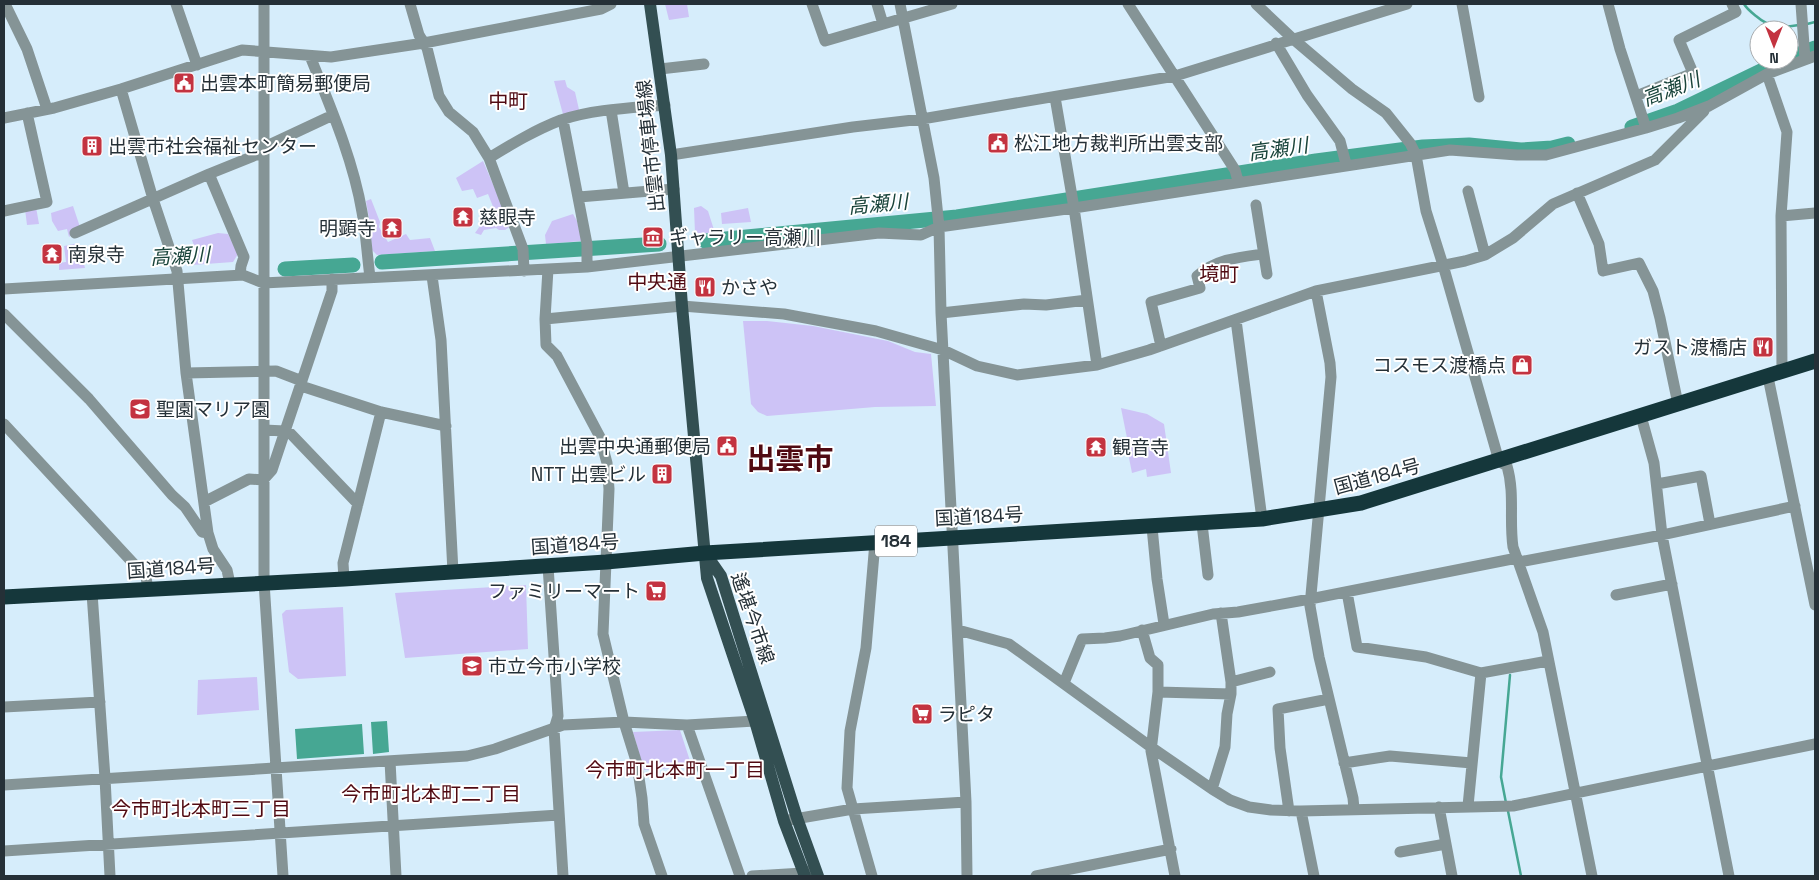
<svg xmlns="http://www.w3.org/2000/svg" width="1819" height="880" font-family="'Space Grotesk','Noto Sans JP',sans-serif">
<rect width="100%" height="100%" fill="#d6edfb"/>
<path fill="#cdc3f6" d="M 665,4 L 687,4 L 689,17 L 669,20 Z
M 565,80 L 567,87 L 575,92 L 580,114 L 564,118 L 554,81 Z
M 483,161 L 511,226 L 505,230 L 499,230 L 496,228 L 484,230 L 481,235 L 475,233 L 480,226 L 498,219 L 488,194 L 477,198 L 473,189 L 462,191 L 456,178 Z
M 371,199 L 380,222 L 379,227 L 388,242 L 406,234 L 410,240 L 430,238 L 435,251 L 377,255 L 372,250 L 370,224 L 366,201 Z
M 73,206 L 80,227 L 69,237 L 67,229 L 58,231 L 52,221 L 51,213 Z
M 701,206 L 708,211 L 715,233 L 695,233 L 694,208 Z
M 36,207 L 39,224 L 27,225 L 25,209 Z
M 748,208 L 751,222 L 722,224 L 721,213 Z
M 573,214 L 577,221 L 582,241 L 546,244 L 545,235 L 552,221 Z
M 218,233 L 228,234 L 238,254 L 233,262 L 192,265 L 191,258 L 197,254 L 192,240 Z
M 79,243 L 85,268 L 59,270 L 59,263 L 66,262 L 64,246 Z
M 743,321 L 767,321 L 813,326 L 888,341 L 915,352 L 931,354 L 936,406 L 875,407 L 767,416 L 758,412 L 751,404 Z
M 1121,408 L 1147,414 L 1164,424 L 1171,473 L 1147,477 L 1146,469 L 1132,473 L 1129,458 L 1130,453 Z
M 526,585 L 528,649 L 405,658 L 395,593 Z
M 343,607 L 346,676 L 298,679 L 289,672 L 282,614 L 286,610 Z
M 257,677 L 259,710 L 197,715 L 198,680 Z
M 680,730 L 692,767 L 644,770 L 633,732 Z"/>
<path fill="#46a793" d="M 387,721 L 389,752 L 373,754 L 371,722 Z
M 362,724 L 364,754 L 297,759 L 295,729 Z"/>
<g fill="none" stroke-linecap="round" stroke-linejoin="round">
<path stroke="#46a793" stroke-width="2.5" d="M 1744,4 C 1747,9 1751,12 1756,16 C 1770,28 1781,28 1799,25
M 1807,24 L 1815,22
M 1506,803 L 1501,777 L 1510,675
M 1508,811 L 1521,876"/>
<path stroke="#46a793" stroke-width="15" d="M 1789,58 L 1815,48
M 1632,127 L 1678,111 L 1784,60
M 705,241 L 957,217 L 1316,161 L 1423,147 L 1469,145 L 1521,150 L 1552,148 L 1568,144
M 382,262 L 659,244
M 285,269 L 353,265"/>
<path stroke="#859496" stroke-width="11" d="M 5,4 L 27,49 L 47,109
M 176,4 L 197,65
M 264,4 L 264,582 L 283,876
M 410,4 L 419,35 L 427,48 L 439,96 L 449,112 L 473,132 L 489,158 L 523,249 L 524,271
M 812,4 L 825,41 L 952,4
M 877,4 L 883,24
M 900,4 L 934,178 L 939,227 L 941,313 L 966,802 L 967,876
M 1128,4 L 1235,170 L 1238,181
M 1256,4 L 1292,38 L 1352,89 L 1386,113 L 1410,143 L 1416,155 L 1426,211 L 1443,265 L 1499,461 L 1507,466 C 1515,493 1509,520 1513,547 L 1543,632 L 1592,876
M 1462,4 L 1479,97
M 1608,4 L 1620,49 L 1646,128
M 1801,4 L 1805,59
M 1276,43 L 1307,95 L 1340,141 L 1346,164
M 310,56 C 330,106 353,159 362,212 C 366,233 367,255 370,277
M 660,69 L 704,64
M 1767,74 L 1787,132 L 1781,216 L 1782,372
M 121,89 L 153,199 L 177,271 L 186,373 L 208,533 L 213,549 L 227,570 L 230,584
M 1636,96 L 1693,73 L 1679,40 L 1736,12 L 1732,4
M 1055,97 L 1074,208 L 1097,365
M 611,110 L 624,193
M 4,118 L 54,108 L 121,89 L 242,50 L 331,57 L 424,43 L 601,9 L 611,4
M 563,120 L 587,244 L 587,267
M 264,144 L 271,144 L 333,115
M 671,155 L 853,127 L 922,119 L 1175,76 L 1407,4
M 489,158 C 512,144 535,130 561,120 C 594,109 631,108 665,105
M 209,174 L 244,257 L 241,266 L 240,275
M 1468,191 L 1485,255
M 1577,193 L 1599,244 L 1603,271 L 1639,263 L 1653,291 L 1660,318 L 1678,404
M 579,197 L 674,189
M 1256,205 L 1267,274
M 4,211 L 47,202 L 27,113
M 1781,216 L 1815,213
M 75,233 L 209,174 L 256,155 L 264,155
M 548,269 L 545,319 L 546,345 L 557,356 L 600,437 L 607,463 L 609,489 L 603,634 L 624,722 L 637,764 L 642,798 L 644,824 L 662,876
M 432,276 L 441,340 L 453,572
M 4,289 L 243,275 L 263,283 L 587,267 L 879,233 L 921,235 L 939,227 L 1074,208 L 1450,150 L 1517,155 L 1546,155 L 1646,128 L 1678,118 L 1709,106 L 1767,74 L 1815,56
M 1316,291 L 1330,363 L 1331,377 L 1310,606 L 1319,657 L 1353,798 L 1354,809
M 941,313 L 1024,304 L 1046,305 L 1087,300
M 4,314 L 89,399 L 172,495 L 185,507 L 202,532 L 208,533
M 545,319 L 682,306 L 784,314 L 876,331 L 943,350 L 977,366 L 1017,375 L 1097,365 L 1149,350 L 1316,291 L 1465,261 L 1485,255 L 1513,238 L 1553,204 L 1655,160 L 1704,111
M 1236,320 L 1262,519
M 1161,346 L 1151,302 L 1200,288 L 1197,276 C 1216,259 1240,257 1263,254
M 186,373 L 276,371 L 302,381
M 1768,377 L 1815,605
M 301,386 L 381,412 L 446,426
M 1641,416 L 1654,463 L 1662,535 L 1729,876
M 4,424 L 146,577 L 148,590
M 264,430 L 285,431 L 332,291 L 332,279
M 263,480 L 272,470 L 285,431 L 291,434 L 358,504
M 1657,484 L 1701,476 L 1710,524
M 204,502 L 249,479 L 263,480
M 1202,524 L 1208,575
M 1152,527 L 1157,579 L 1164,624
M 1519,562 L 1662,535 L 1795,506
M 548,566 L 558,716 L 554,729 L 563,876
M 344,579 L 343,563 L 381,412
M 1347,592 L 1357,647 L 1426,657 L 1481,673 L 1548,661
M 92,593 L 105,778 L 110,876
M 1616,595 L 1672,584
M 958,630 L 1009,644 L 1151,747 L 1212,789 L 1230,800 L 1249,807 L 1271,810 L 1301,811 L 1513,806 L 1815,744
M 1142,630 L 1150,658 L 1158,665 L 1158,692 L 1151,751 L 1175,876
M 1231,682 L 1270,672
M 1064,683 L 1082,639 L 1105,638 L 1120,636 L 1213,614 L 1238,612 L 1310,599 L 1517,558
M 1158,692 L 1231,694
M 4,707 L 100,702
M 687,725 L 740,876
M 390,761 L 396,876
M 1344,763 L 1390,756 L 1472,763
M 4,785 L 467,756 L 495,749 L 563,725 L 624,722 L 687,725 L 755,721 L 762,719
M 1212,789 L 1225,747 L 1227,714 L 1231,694 L 1231,682 L 1221,613
M 1468,806 L 1481,673
M 1439,807 L 1452,876
M 1289,811 L 1280,748 L 1278,709 L 1329,699
M 1301,811 L 1314,876
M 789,820 L 853,809 L 966,802
M 4,851 L 559,815
M 1400,852 L 1446,844
M 752,876 L 803,873 L 812,870
M 872,876 L 847,788 L 850,731 L 866,648 L 875,542
M 1036,876 L 1171,849"/>
<path stroke="#334f52" stroke-width="12" d="M 650,4 L 671,155 L 682,306 L 707,578 L 755,721 L 784,821 L 805,876
M 705,553 L 721,576 L 797,818 L 818,876"/>
<path stroke="#15373b" stroke-width="15" d="M 4,597 L 344,579 L 606,562 L 705,553 L 1262,519 L 1361,503 L 1815,361"/>
</g>
<defs>
<g id="civic-square" transform="scale(1.125)"><rect x="-9" y="-9" width="18" height="18" rx="4" fill="#c33340" stroke="#fff"/><path d="M-.6-6.5H3V-4.5H.6V-3L4-1V1h2V6H-6V1h2V-1L-.6-3ZM-1.2 2.5V6h2.4V2.5Z" fill="#fff"/></g>
<g id="building-square" transform="scale(1.125)"><rect x="-9" y="-9" width="18" height="18" rx="4" fill="#c33340" stroke="#fff"/><path d="M-4-6H4V6H1V3H-1V6H-4ZM-2.5-4.3h1.7v1.8h-1.7ZM.8-4.3h1.7v1.8H.8ZM-2.5-1h1.7V.8h-1.7ZM.8-1h1.7V.8H.8Z" fill="#fff"/></g>
<g id="temple-square" transform="scale(1.125)"><rect x="-9" y="-9" width="18" height="18" rx="4" fill="#c33340" stroke="#fff"/><path d="M0-6L5-2H3V0L6.5 2.5H4V6H1.5V3h-3V6H-4V2.5H-6.5L-3 0V-2H-5Z" fill="#fff"/></g>
<g id="museum-square" transform="scale(1.125)"><rect x="-9" y="-9" width="18" height="18" rx="4" fill="#c33340" stroke="#fff"/><path d="M0-6L6-3V-2H-6V-3ZM-5-1h2V3h-2ZM-1-1h2V3h-2ZM3-1h2V3H3ZM-6 4H6V6H-6Z" fill="#fff"/></g>
<g id="restaurant-square" transform="scale(1.125)"><rect x="-9" y="-9" width="18" height="18" rx="4" fill="#c33340" stroke="#fff"/><path d="M-5-6h1v4h1v-4h1v4h1v-4h1v5L-1.5 .5V6h-2V.5L-5-1ZM5-6V6H3V1.5H1.5Q1.5-4 5-6Z" fill="#fff"/></g>
<g id="shop-square" transform="scale(1.125)"><rect x="-9" y="-9" width="18" height="18" rx="4" fill="#c33340" stroke="#fff"/><path d="M-5-2.5h2.3a2.7 3.5 0 0 1 5.4 0H5L5.5 6h-11ZM-1.5-2.5h3a1.5 2.3 0 0 0-3 0Z" fill="#fff"/></g>
<g id="school-square" transform="scale(1.125)"><rect x="-9" y="-9" width="18" height="18" rx="4" fill="#c33340" stroke="#fff"/><path d="M0-5L7-2L0 1L-7-2ZM-4 1L0 2.5L4 1V4Q0 6-4 4Z" fill="#fff"/></g>
<g id="supermarket-square" transform="scale(1.125)"><rect x="-9" y="-9" width="18" height="18" rx="4" fill="#c33340" stroke="#fff"/><path d="M-6-5.5h2.5l.6 2H6L4.5 2H-2.5L-4.4-4H-6ZM-1.5 3.2a1.3 1.3 0 1 0 .1 0ZM3 3.2a1.3 1.3 0 1 0 .1 0Z" fill="#fff"/></g>
</defs>
<g fill-rule="evenodd">
<use href="#civic-square" x="184" y="83"/>
<use href="#civic-square" x="998" y="143"/>
<use href="#building-square" x="92" y="146"/>
<use href="#temple-square" x="463" y="217"/>
<use href="#temple-square" x="392" y="228"/>
<use href="#museum-square" x="653" y="237"/>
<use href="#temple-square" x="52" y="254"/>
<use href="#restaurant-square" x="705" y="287"/>
<use href="#restaurant-square" x="1763" y="347"/>
<use href="#shop-square" x="1522" y="365"/>
<use href="#school-square" x="140" y="409"/>
<use href="#civic-square" x="727" y="446"/>
<use href="#temple-square" x="1096" y="447"/>
<use href="#building-square" x="662" y="474"/>
<use href="#supermarket-square" x="656" y="591"/>
<use href="#school-square" x="472" y="666"/>
<use href="#supermarket-square" x="922" y="714"/>
</g>
<g text-anchor="middle" stroke-width="4" stroke-linejoin="round" paint-order="stroke">
<rect fill="#fff" stroke="#666e73" stroke-width="1" x="875" y="525.5" width="42" height="31" rx="4"/>
<g font-size="18" font-weight="bold" fill="#253037">
<text x="896" y="547">184</text>
</g>
<g font-size="19" fill="#253037" stroke="#fff" text-anchor="start">
<text x="200" y="90">出雲本町簡易郵便局</text>
<text x="1014" y="150">松江地方裁判所出雲支部</text>
<text x="108" y="153">出雲市社会福祉センター</text>
<text x="479" y="224">慈眼寺</text>
<text x="376" y="235" text-anchor="end">明顕寺</text>
<text x="669" y="244">ギャラリー高瀬川</text>
<text x="68" y="261">南泉寺</text>
<text x="721" y="294">かさや</text>
<text x="1747" y="354" text-anchor="end">ガスト渡橋店</text>
<text x="1506" y="372" text-anchor="end">コスモス渡橋点</text>
<text x="156" y="416">聖園マリア園</text>
<text x="711" y="453" text-anchor="end">出雲中央通郵便局</text>
<text x="1112" y="454">観音寺</text>
<text x="646" y="481" text-anchor="end">NTT 出雲ビル</text>
<text x="640" y="598" text-anchor="end">ファミリーマート</text>
<text x="488" y="673">市立今市小学校</text>
<text x="938" y="721">ラピタ</text>
</g>
<g font-size="19" fill="#253037" stroke="#fff">
<text transform="translate(650 146) rotate(-96)" y="7">出雲市停車場線</text>
<text transform="translate(1377 476) rotate(-15)" y="7">国道184号</text>
<text transform="translate(979 516) rotate(-3)" y="7">国道184号</text>
<text transform="translate(575 544) rotate(-4)" y="7">国道184号</text>
<text transform="translate(171 568) rotate(-4)" y="7">国道184号</text>
<text transform="translate(753 618) rotate(71)" y="7">遙堪今市線</text>
</g>
<g font-size="20" font-style="italic" fill="#19443b" stroke="#fff">
<text transform="translate(1671 89) rotate(-21)" y="7">高瀬川</text>
<text transform="translate(1278 149) rotate(-8)" y="7">高瀬川</text>
<text transform="translate(878 204) rotate(-5)" y="7">高瀬川</text>
<text transform="translate(180 256) rotate(-3)" y="7">高瀬川</text>
</g>
<g font-size="20" fill="#500a12" stroke="#fff">
<text x="508" y="108">中町</text>
<text x="1219" y="281">境町</text>
<text x="657" y="289">中央通</text>
<text x="675" y="777">今市町北本町一丁目</text>
<text x="431" y="801">今市町北本町二丁目</text>
<text x="201" y="816">今市町北本町三丁目</text>
</g>
<g font-size="29" font-weight="bold" fill="#500a12" stroke="#fff">
<text x="790" y="469">出雲市</text>
</g>
</g>
<rect width="1819" height="880" fill="none" stroke="#253037" stroke-width="10"/>
<g transform="translate(1774 45) rotate(180)"><circle r="24" fill="#ffffff" stroke="#a8acaf"/>
<path d="M0-4L9 19L0 12L-9 19Z" fill="#c33340"/>
<text y="-8" font-size="14" font-weight="bold" text-anchor="middle" fill="#253037">N</text>
</g>
</svg>
